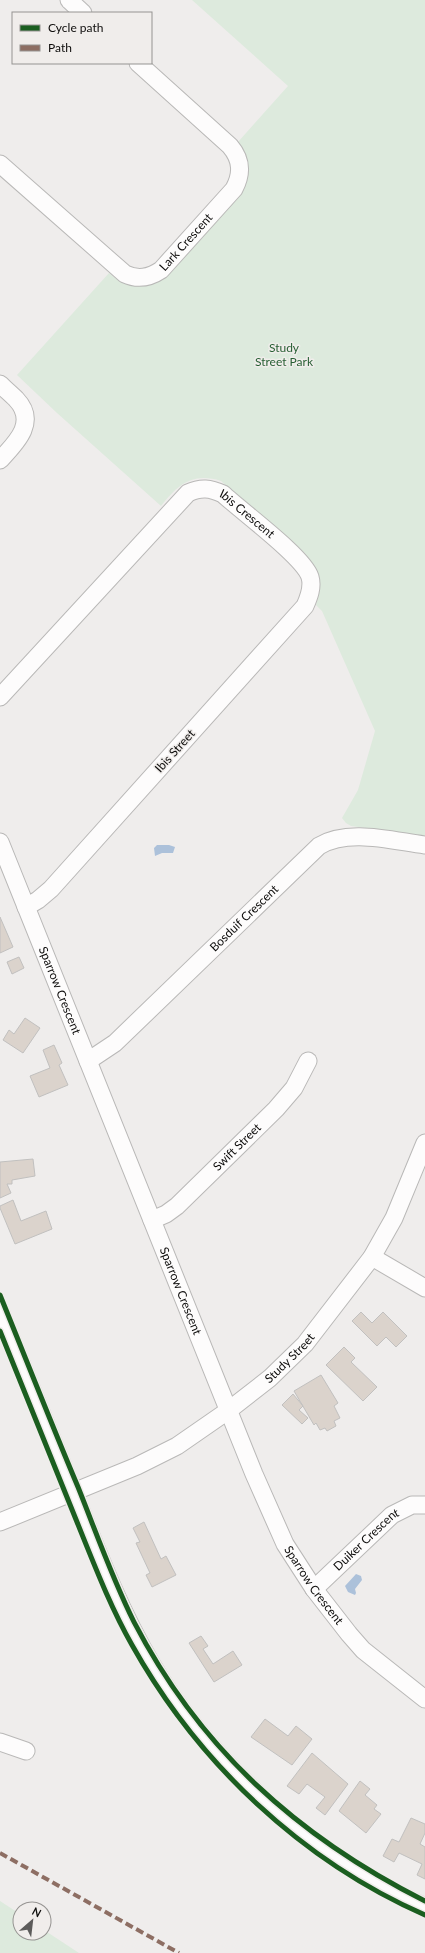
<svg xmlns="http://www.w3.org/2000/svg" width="425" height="1953" font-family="Lato,sans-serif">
<rect width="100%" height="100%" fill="#efedec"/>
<path fill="#ddeadd" d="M 192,0 L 425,0 L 425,836 L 351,826 L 346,823 L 342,818 L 358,790 L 375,731 L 322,611 L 316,605 C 322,587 320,576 310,560 L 221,481 C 192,472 178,485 161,506 L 57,413 L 17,375 L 109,273 C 123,285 133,288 151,284 L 241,193 C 253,172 247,162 238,142 L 288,86 Z
M 0,1901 L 20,1914 L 20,1933 L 44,1933 L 44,1930 L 79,1953 L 0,1953 Z"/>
<path fill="#acc1da" d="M 157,845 L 169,845 L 175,847 L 173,853 L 162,853 L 155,856 L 154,848 Z
M 356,1574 L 361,1576 L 362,1580 L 355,1589 L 356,1593 L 355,1595 L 348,1592 L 345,1586 Z"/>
<path fill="#dbd3cc" stroke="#c1c0bf" d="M 0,917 L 13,947 L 0,953 Z
M 19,957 L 24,968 L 12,974 L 7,962 Z
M 25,1018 L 40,1028 L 23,1053 L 3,1040 L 9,1030 L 14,1034 Z
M 54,1045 L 62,1063 L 59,1065 L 68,1085 L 39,1097 L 30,1076 L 50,1068 L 43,1050 Z
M 33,1159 L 35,1176 L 12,1180 L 12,1184 L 7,1184 L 11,1193 L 0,1198 L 0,1162 Z
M 13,1200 L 21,1221 L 46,1211 L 52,1229 L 15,1244 L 0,1208 L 0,1206 Z
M 361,1312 L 372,1323 L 383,1312 L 407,1336 L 396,1347 L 386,1337 L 377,1346 L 352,1321 Z
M 344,1347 L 355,1358 L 351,1362 L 377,1387 L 363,1401 L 326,1365 Z
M 321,1375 L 338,1403 L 334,1406 L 340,1418 L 334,1421 L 336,1426 L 327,1431 L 325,1428 L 320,1430 L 316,1423 L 314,1425 L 294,1391 Z
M 293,1394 L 303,1406 L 299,1410 L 308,1418 L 302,1424 L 282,1405 Z
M 144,1522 L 161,1559 L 166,1556 L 176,1575 L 152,1587 L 146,1575 L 150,1573 L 136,1543 L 140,1542 L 133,1528 Z
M 201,1636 L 208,1646 L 203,1649 L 213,1664 L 233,1651 L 242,1665 L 214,1682 L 189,1643 Z
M 265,1719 L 288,1736 L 296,1726 L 312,1739 L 292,1765 L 251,1737 Z
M 312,1753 L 348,1784 L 325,1815 L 316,1808 L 325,1797 L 307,1784 L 299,1794 L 287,1786 Z
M 360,1781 L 370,1789 L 365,1795 L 377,1805 L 374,1809 L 381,1814 L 366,1833 L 339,1811 Z
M 411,1818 L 425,1824 L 425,1833 L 420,1844 L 425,1847 L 425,1879 L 417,1875 L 422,1864 L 399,1853 L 394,1862 L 383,1856 L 392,1839 L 399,1842 Z"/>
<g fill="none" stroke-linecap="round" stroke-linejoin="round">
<g stroke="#b9b8b7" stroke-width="19">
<g id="minor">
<path d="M 69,0 L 83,13"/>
<path id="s1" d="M 0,164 L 125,274 C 138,280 149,278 161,270 L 234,189 C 242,174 242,160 230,146 L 138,63"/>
<path d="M 0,384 C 5,389 11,394 16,399 C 38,422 16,443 0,460"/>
<path id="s2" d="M 0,697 L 188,493 C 201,487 210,488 223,494 C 241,511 304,557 310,577 C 313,587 309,597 305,606 L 51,889 L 38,900 L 26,907"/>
<path id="s3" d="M 0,842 L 254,1474 L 285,1544 L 314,1589 L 349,1634 L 363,1650 L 425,1699"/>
<path id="s4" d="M 88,1061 L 115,1043 L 319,846 C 348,828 393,841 425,845"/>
<path id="s5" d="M 152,1220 L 166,1214 L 177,1206 L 276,1109 L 294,1088 L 308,1061"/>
<path d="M 372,1257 L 425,1288"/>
<path d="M 0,1311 C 27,1377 53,1443 80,1508 C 101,1561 122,1614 151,1663 C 212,1766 316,1858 425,1907"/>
<path id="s6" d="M 0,1522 L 137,1466 L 177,1446 L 229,1410 L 270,1378 L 305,1344 L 372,1257 L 394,1218 L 425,1143"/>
<path id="s7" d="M 314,1589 L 392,1515 L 412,1505 L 425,1505"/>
<path d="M 0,1742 L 26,1751"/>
</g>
</g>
<use href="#minor" stroke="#fdfcfc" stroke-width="17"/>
<path stroke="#8d6e63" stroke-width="4" stroke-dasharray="8 4" stroke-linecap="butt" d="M 0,1853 L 179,1953"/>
<g stroke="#f0edeb" stroke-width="8">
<path id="cycleway" d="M 0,1295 C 26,1359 51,1423 78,1487 C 96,1532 112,1578 134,1622 C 200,1749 298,1837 425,1901
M 0,1331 C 26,1394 51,1458 77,1522 C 94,1564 110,1606 132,1645 C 198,1763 302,1861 425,1915"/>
</g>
<use href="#cycleway" stroke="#1b5e20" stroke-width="5"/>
</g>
<g text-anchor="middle" stroke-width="3" stroke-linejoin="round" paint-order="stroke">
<g font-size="12" fill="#0d0c0b" stroke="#f0edeb">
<text dy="4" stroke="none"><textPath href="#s1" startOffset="242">Lark Crescent</textPath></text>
<text dy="4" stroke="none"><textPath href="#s2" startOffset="345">Ibis Crescent</textPath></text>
<text transform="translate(175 751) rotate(-48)" y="4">Ibis Street</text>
<text dy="4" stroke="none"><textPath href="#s4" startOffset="212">Bosduif Crescent</textPath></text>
<text dy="4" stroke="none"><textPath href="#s3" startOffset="160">Sparrow Crescent</textPath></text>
<text dy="4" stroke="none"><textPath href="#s5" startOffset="113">Swift Street</textPath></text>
<text dy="4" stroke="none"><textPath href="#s3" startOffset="484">Sparrow Crescent</textPath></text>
<text dy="4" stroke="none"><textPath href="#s6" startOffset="336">Study Street</textPath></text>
<text dy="4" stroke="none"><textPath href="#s7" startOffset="72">Duiker Crescent</textPath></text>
<text dy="4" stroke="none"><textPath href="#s3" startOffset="808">Sparrow Crescent</textPath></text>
</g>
<g font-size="12" fill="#275f33" stroke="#f0edeb">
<text x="284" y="352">Study<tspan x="284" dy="14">Street Park</tspan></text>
</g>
</g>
<rect x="12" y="12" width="140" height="52" fill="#f0edeb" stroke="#959391"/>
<rect x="20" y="25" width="20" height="6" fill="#1b5e20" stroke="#959391"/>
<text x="48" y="32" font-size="12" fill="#0d0c0b">Cycle path</text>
<rect x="20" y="45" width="20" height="6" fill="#8d6e63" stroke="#959391"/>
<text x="48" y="52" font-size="12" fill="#0d0c0b">Path</text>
<g transform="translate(32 1921) rotate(28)"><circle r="19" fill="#f0edeb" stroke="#959391"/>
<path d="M0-3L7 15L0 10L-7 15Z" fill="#5c5b5a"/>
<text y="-6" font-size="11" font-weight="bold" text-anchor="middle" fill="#0d0c0b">N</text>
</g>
</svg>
